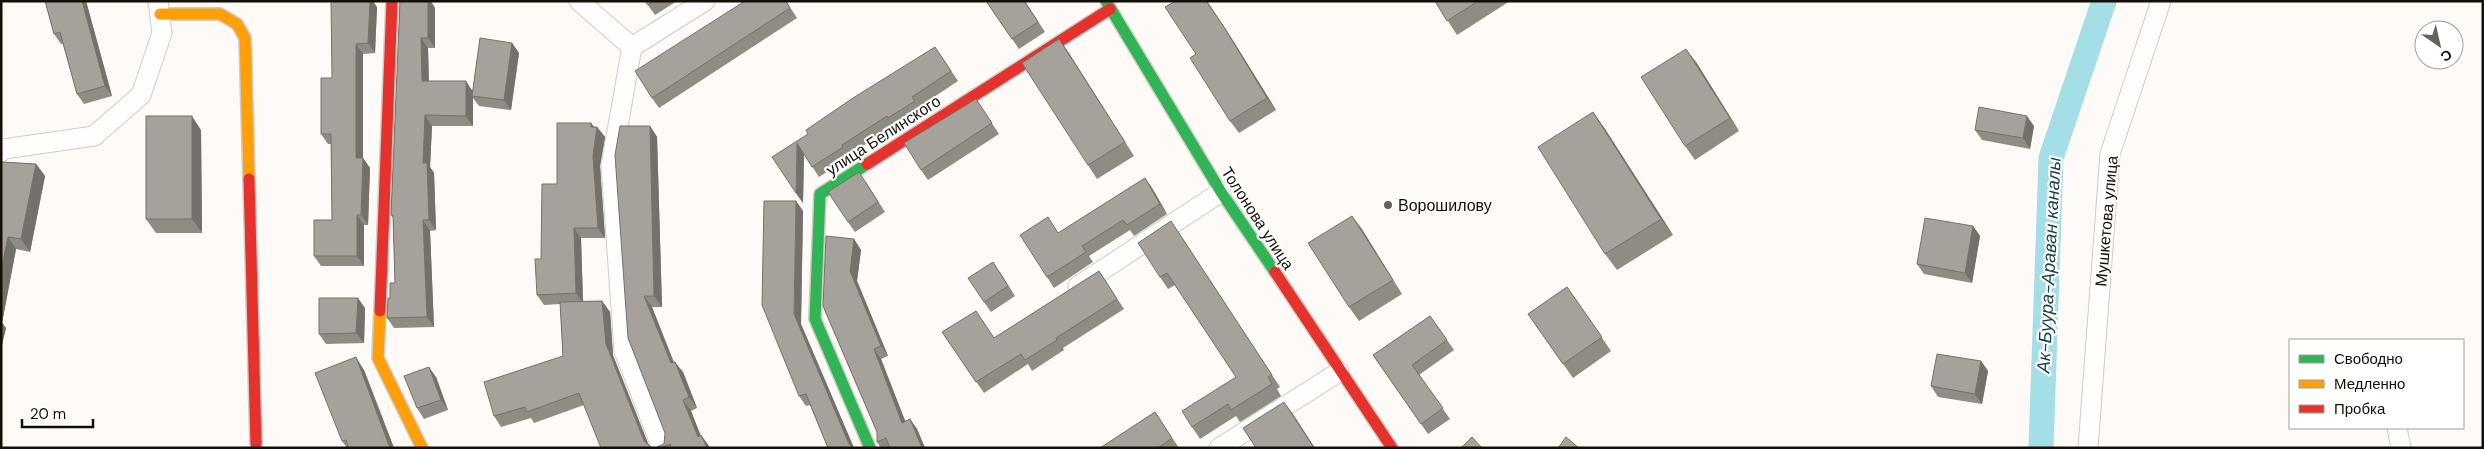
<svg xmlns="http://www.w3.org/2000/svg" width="2484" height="449" font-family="'DM Sans',sans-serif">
<rect width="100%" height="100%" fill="#fdfaf7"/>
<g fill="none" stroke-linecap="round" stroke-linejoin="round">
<path stroke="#a4dee6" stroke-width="25" d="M 2041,448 L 2051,158 L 2104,1"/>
<g stroke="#d0ccc4" stroke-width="21">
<path id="street" d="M 579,1 L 632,47
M 632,47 L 611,165 L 624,351 L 662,448
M 632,47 L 705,1
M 1,152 L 4,149 L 94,136 L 141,95 L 162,33 L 158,1
M 1078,286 L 1221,192
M 2397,428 L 2401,448
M 1219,448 L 1339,372
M 2088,448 L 2110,154 L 2161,1"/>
</g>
<g stroke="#d0ccc4" stroke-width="14">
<path id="fast" d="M 1106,1 L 1221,192 L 1275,272
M 867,164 L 820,194 L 815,319 L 870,448"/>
</g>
<g stroke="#d0ccc4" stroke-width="14">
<path id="slow" d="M 160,14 L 220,14 L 237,24 L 245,38 L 249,179
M 380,311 L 378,358 L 422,448"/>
</g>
<g stroke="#d0ccc4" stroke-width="14">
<path id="jam" d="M 867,164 L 1110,9
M 249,179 L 256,444
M 1275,272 L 1392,448
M 380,311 L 392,1"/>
</g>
<use href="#street" stroke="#fffefe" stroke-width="19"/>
<use href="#fast" stroke="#30b455" stroke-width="11"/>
<use href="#slow" stroke="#ff9f0a" stroke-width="11"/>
<use href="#jam" stroke="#e5322d" stroke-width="11"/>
</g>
<path fill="#8f8b85" d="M 45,1 L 86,1 L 112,96 L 84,104 L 77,94 L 63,44 L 61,44 L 54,34 Z
M 400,1 L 435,8 L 435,48 L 428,48 L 429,81 L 472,90 L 512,43 L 519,53 L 511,110 L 479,106 L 473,98 L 473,126 L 432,126 L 430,167 L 434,173 L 436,230 L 430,231 L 434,327 L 394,328 L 387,318 L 390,298 L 395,283 L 393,218 L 391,215 Z
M 645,1 L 677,1 L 655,15 Z
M 786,1 L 797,18 L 659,108 L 652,98 Z
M 986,1 L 1025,1 L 1045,32 L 1019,49 Z
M 1207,1 L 1232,39 L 1276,110 L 1239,133 L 1230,121 L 1196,54 Z
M 1435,1 L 1510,1 L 1457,35 Z
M 377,7 L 375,53 L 363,54 L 363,158 L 370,168 L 368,225 L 364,225 L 364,266 L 321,266 L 314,256 L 332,220 L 331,144 L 328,144 L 321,134 L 332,78 Z
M 1059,39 L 1134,156 L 1097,179 L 1088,165 Z
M 942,57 L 958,81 L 919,107 L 922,111 L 895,128 L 894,126 L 849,155 L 850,157 L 819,177 L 804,154 L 803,203 L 796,193 L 808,134 Z
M 1696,62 L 1739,131 L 1695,160 L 1685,146 Z
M 976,99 L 999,134 L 928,180 L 921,170 Z
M 1593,112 L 1605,129 L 1673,235 L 1617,270 L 1605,254 Z
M 591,123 L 594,127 L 597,127 L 605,137 L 600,166 L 605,238 L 581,238 L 583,301 L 602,301 L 610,312 L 613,355 L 584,405 L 534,423 L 531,418 L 501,427 L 494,416 L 563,356 L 560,304 L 544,305 L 537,295 L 541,259 L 557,184 Z
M 650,126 L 657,137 L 662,307 L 652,307 L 674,362 L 683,372 L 697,408 L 691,411 L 701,436 L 701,435 L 710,448 L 655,448 L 664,444 L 665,433 L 628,338 Z
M 2034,126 L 2030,149 L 1982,140 L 1975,130 Z
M 201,130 L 202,233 L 156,233 L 146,219 Z
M 1,162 L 36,164 L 45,176 L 30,252 L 16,249 L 2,323 L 6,328 L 1,349 Z
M 1145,178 L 1152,188 L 1167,214 L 1134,236 L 1130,230 L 1089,256 L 1093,262 L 1054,288 L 1047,277 L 1059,233 Z
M 866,182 L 885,212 L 855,232 L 848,222 Z
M 796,201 L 803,211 L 801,324 L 854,448 L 828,448 L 810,405 L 806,406 L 799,396 Z
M 1352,216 L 1402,294 L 1359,321 L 1349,307 Z
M 1973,226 L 1980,236 L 1972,283 L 1924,274 L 1917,264 Z
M 1179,233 L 1280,387 L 1277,389 L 1281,396 L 1240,422 L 1236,416 L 1200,439 L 1192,427 L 1236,377 L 1175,285 L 1168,289 L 1160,277 Z
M 854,239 L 861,250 L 857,281 L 888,356 L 881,359 L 905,422 L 910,419 L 917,429 L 925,448 L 881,448 L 877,442 L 877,432 L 823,306 Z
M 1099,271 L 1124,309 L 1063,348 L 1064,350 L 1032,371 L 1028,364 L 984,393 L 942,332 L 983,321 L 994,338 Z
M 1000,272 L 1015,296 L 991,312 L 984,302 Z
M 1567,287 L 1611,351 L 1573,378 L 1528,314 Z
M 365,308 L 364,343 L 326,344 L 319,334 Z
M 1430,316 L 1454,350 L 1419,375 L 1450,419 L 1428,434 L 1373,355 Z
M 1981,361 L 1988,371 L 1982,404 L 1938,397 L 1931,386 Z
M 364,370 L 394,448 L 347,448 L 342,441 Z
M 436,377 L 448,410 L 424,419 L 417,408 Z
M 1155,412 L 1179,448 L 1100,448 Z"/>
<path fill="#74716c" d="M 82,1 L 86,1 L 112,96 L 105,86 Z
M 370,1 L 373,1 L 377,7 L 375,53 L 368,43 Z
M 428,1 L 431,1 L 435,8 L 435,48 L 428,38 Z
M 1207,1 L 1232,39 L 1276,110 L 1267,98 Z
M 421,38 L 428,48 L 429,91 L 422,81 Z
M 1059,39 L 1069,53 L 1134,156 L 1125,142 Z
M 512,43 L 519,53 L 511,110 L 504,100 Z
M 356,44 L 363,54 L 363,168 L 356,158 Z
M 1686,49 L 1696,62 L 1739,131 L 1730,118 Z
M 466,81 L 473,92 L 472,96 L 473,98 L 473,126 L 466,116 Z
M 1593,112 L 1605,129 L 1673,235 L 1661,219 Z
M 425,115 L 432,126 L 430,167 L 434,173 L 436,230 L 429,220 L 423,163 Z
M 192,116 L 201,130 L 202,233 L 192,219 Z
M 2027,116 L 2034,126 L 2030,149 L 2023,138 Z
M 591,123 L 597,131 L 597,127 L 605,137 L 600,166 L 605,238 L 598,228 L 593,156 Z
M 650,126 L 657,137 L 662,307 L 654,296 Z
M 797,143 L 804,153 L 803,203 L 796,193 Z
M 363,158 L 370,168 L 368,225 L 361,215 Z
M 36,164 L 45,176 L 30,252 L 21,239 Z
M 1145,178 L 1152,188 L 1167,214 L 1160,204 Z
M 796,201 L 803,211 L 801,324 L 854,448 L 852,448 L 849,444 L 794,314 Z
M 357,215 L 364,225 L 364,266 L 357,256 Z
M 1352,216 L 1362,229 L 1402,294 L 1393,280 Z
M 423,220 L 430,231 L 434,327 L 427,317 Z
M 1973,226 L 1980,236 L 1972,283 L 1965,273 Z
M 574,228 L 581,238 L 583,303 L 576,293 Z
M 8,237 L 16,249 L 2,323 L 6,328 L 1,349 L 1,270 Z
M 854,239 L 861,250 L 857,281 L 888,356 L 881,346 L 850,271 Z
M 644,296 L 652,307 L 678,374 L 671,363 Z
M 358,298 L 365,308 L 364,343 L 356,333 Z
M 602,301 L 610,312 L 613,355 L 650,448 L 644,441 L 606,344 Z
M 874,349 L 881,359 L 910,433 L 902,423 Z
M 356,357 L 364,370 L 394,448 L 390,448 Z
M 1981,361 L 1988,371 L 1982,404 L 1975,394 Z
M 675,362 L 683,372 L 697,408 L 689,397 Z
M 429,367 L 436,377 L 448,410 L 441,400 Z
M 683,400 L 691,411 L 705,447 L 698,437 Z
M 1284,402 L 1293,414 L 1315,448 L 1314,448 Z
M 910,419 L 917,429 L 925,448 L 922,448 Z
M 701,435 L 709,446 L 710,448 L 707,448 Z"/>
<path fill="#a6a29b" stroke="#74716c" d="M 45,1 L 82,1 L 105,86 L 77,94 L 60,32 L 54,34 Z
M 331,1 L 370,1 L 368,43 L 356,44 L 356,158 L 363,158 L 361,215 L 357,215 L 357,256 L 314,256 L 314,220 L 332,220 L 331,134 L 321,134 L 321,78 L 332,78 Z
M 400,1 L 428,1 L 428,38 L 421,38 L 422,81 L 466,81 L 466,116 L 425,115 L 423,163 L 427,163 L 429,220 L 423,220 L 427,317 L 387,318 L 388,298 L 390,298 L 390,283 L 395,283 L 393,215 L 391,215 Z
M 645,1 L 653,1 L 648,5 Z
M 745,1 L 786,1 L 790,8 L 652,98 L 635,71 Z
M 986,1 L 1024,1 L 1038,22 L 1012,39 Z
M 1173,1 L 1206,1 L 1224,27 L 1267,98 L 1230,121 L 1190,58 L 1196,54 L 1165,7 L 1174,2 Z
M 1435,1 L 1478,1 L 1447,21 Z
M 480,38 L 512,43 L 504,100 L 472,96 Z
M 1059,39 L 1125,142 L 1088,165 L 1022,63 Z
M 935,47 L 951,71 L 912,97 L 915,101 L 888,118 L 887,116 L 842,145 L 843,147 L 812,167 L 797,143 L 796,193 L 772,157 L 808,134 L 806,130 L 853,98 Z
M 1686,49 L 1730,118 L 1685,146 L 1641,77 Z
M 976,99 L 992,123 L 921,170 L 904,143 Z
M 1979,107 L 2027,116 L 2023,138 L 1975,130 Z
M 1593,112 L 1661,219 L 1605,254 L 1538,147 Z
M 146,116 L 192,116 L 192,219 L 146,219 Z
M 557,123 L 591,123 L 591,127 L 597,127 L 593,156 L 598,228 L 574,228 L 576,293 L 537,295 L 535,259 L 541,259 L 542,184 L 557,184 Z
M 620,126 L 650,126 L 654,296 L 644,296 L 671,363 L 675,362 L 689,397 L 683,400 L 698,437 L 701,435 L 707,448 L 671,448 L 670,444 L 660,448 L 655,448 L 664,444 L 665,433 L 628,338 L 615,155 Z
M 1,162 L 36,164 L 21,239 L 8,237 L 1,270 Z
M 859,172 L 878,202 L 848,222 L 828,192 Z
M 1145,178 L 1160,204 L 1127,225 L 1123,220 L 1082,246 L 1086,252 L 1047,277 L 1020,235 L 1048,217 L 1058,233 Z
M 764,201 L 796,201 L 794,314 L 849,444 L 853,448 L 828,448 L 806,394 L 799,396 L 762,305 Z
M 1352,216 L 1393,280 L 1349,307 L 1308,243 Z
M 1925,218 L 1973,226 L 1965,273 L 1917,264 Z
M 1171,221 L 1272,375 L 1268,377 L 1272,384 L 1231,410 L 1228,404 L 1192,427 L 1182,411 L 1236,377 L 1167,273 L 1160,277 L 1138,243 Z
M 826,236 L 854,239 L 850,271 L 881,346 L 874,349 L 902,423 L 910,419 L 922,448 L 890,448 L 886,438 L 877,442 L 877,432 L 823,306 Z
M 993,262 L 1008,286 L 984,302 L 968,278 Z
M 1099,271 L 1117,299 L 1056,338 L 1057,340 L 1025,360 L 1021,354 L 976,382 L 942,332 L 976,311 L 994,338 Z
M 1567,287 L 1602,337 L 1563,364 L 1528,314 Z
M 319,298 L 358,298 L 356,333 L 319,334 Z
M 602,301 L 606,344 L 644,441 L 652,448 L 601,448 L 579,393 L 527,412 L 525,407 L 494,416 L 484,382 L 563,356 L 560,302 Z
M 1430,316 L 1447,340 L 1412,365 L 1443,408 L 1421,424 L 1373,355 Z
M 1937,354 L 1981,361 L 1975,394 L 1931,386 Z
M 356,357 L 390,448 L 349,448 L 346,440 L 342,441 L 315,373 Z
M 429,367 L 441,400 L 417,408 L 404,376 Z
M 1284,402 L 1314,448 L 1256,448 L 1243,428 Z
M 1155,412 L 1172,438 L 1158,448 L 1100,448 Z
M 1472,437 L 1482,448 L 1461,448 Z
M 1566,437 L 1579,448 L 1558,448 Z"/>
<circle fill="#66615a" stroke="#fff" stroke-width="2" cx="1388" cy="205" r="5"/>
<g text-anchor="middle" stroke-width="4.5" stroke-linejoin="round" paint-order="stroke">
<g font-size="16" fill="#150f05" stroke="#fff">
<text transform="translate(883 135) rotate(-33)" y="6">улица Белинского</text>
<text transform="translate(1258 218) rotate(57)" y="6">Толонова улица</text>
<text transform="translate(2106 221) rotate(-85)" y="6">Мушкетова улица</text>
</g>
<g font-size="16" fill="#150f05" stroke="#fff" text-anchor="start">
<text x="1398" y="211">Ворошилову</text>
</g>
<g font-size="18" font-style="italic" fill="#194146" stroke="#fff">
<text transform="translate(2049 265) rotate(-87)" y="6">Ак-Буура-Араван каналы</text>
</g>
</g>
<rect width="2484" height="449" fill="none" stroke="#150f05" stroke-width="5"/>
<rect x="2289" y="339" width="175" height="90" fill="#ffffff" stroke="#a19f9b"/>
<rect x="2299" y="355" width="25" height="8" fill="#30b455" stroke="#a19f9b"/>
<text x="2334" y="364" font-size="15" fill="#150f05">Свободно</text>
<rect x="2299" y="380" width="25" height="8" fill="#ff9f0a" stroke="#a19f9b"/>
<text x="2334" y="389" font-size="15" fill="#150f05">Медленно</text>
<rect x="2299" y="405" width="25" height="8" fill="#e5322d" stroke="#a19f9b"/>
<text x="2334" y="414" font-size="15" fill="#150f05">Пробка</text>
<g transform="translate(2439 45) rotate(146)"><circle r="24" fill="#ffffff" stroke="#a19f9b"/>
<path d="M0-4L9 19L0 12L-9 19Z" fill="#66615a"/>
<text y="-8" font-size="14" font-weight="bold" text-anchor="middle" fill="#150f05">С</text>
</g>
<path d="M22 419v8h71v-8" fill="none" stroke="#150f05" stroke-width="2.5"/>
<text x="30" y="419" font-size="15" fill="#150f05" stroke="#ffffff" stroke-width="4" paint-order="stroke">20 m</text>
</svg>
